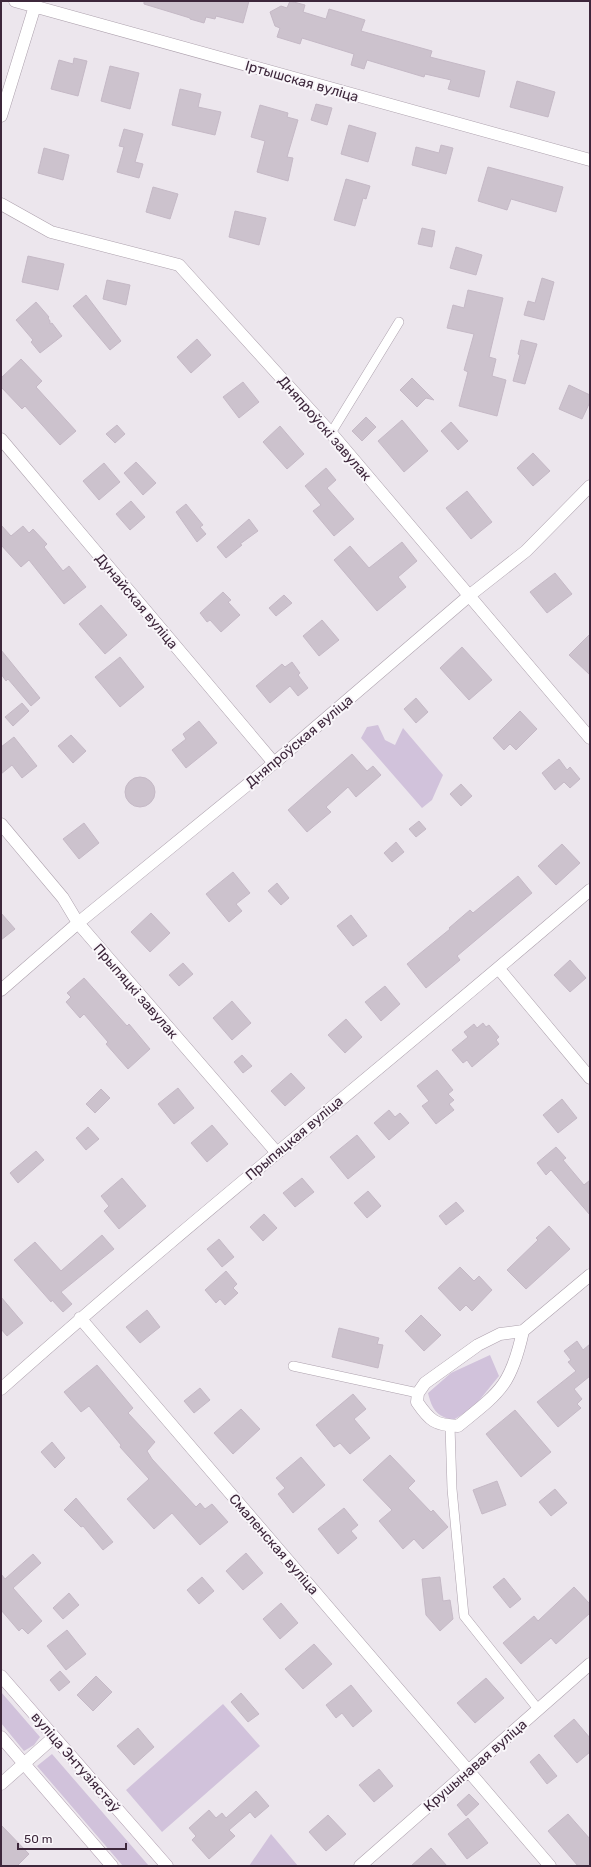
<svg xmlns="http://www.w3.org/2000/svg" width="591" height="1867" font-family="Rubik,sans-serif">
<rect width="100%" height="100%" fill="#ece6ed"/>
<path fill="#d1c2db" d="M 378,725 L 385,740 L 395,745 L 403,728 L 443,775 L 432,800 L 422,808 L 361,738 L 367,727 Z
M 490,1355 L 499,1376 L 473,1408 L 453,1420 C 436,1416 432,1409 428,1393 L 451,1373 Z
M 1,1692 L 40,1737 L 34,1745 L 24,1751 L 1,1723 Z
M 223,1704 L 260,1746 L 162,1832 L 126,1790 Z
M 52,1754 L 149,1866 L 123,1866 L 37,1766 Z
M 271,1834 L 298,1866 L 249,1866 Z"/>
<path fill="#ccc2cd" stroke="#c5b9c6" d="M 144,1 L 249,1 L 243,23 L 216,16 L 215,19 L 206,17 L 204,23 L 190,19 L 190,18 L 144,4 Z
M 290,1 L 305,5 L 303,12 L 326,19 L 329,9 L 365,20 L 361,31 L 432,51 L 430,57 L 485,71 L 479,97 L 448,89 L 451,80 L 425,74 L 424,77 L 367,60 L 364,69 L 351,65 L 354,54 L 302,38 L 300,44 L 277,37 L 280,28 L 275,26 L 270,12 L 281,6 L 287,8 Z
M 74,58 L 87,61 L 78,96 L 51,89 L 59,60 L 73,64 Z
M 110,66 L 139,73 L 130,109 L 101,101 Z
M 517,81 L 555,92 L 548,117 L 510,107 Z
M 180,89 L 201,94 L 198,107 L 221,112 L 215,135 L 172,125 Z
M 316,104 L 332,108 L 327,125 L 311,120 Z
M 260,105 L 288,113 L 287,117 L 298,120 L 287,157 L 293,158 L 288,181 L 257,172 L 265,141 L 251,137 Z
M 349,125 L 376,133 L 368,162 L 341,154 Z
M 124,129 L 143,134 L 135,162 L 143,164 L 139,178 L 117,172 L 124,147 L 119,146 Z
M 441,145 L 453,148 L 446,174 L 412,165 L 416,147 L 439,153 Z
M 44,148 L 69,155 L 63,180 L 38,173 Z
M 488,167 L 563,187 L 556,212 L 511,199 L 507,210 L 478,201 Z
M 346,179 L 370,186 L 366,199 L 363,198 L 355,226 L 334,220 Z
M 153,187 L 178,194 L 170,219 L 146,212 Z
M 235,211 L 266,218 L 259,245 L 229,237 Z
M 422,228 L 435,231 L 432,247 L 418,244 Z
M 456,247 L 482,255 L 476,275 L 450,268 Z
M 28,256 L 64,264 L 58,290 L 22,282 Z
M 542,278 L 554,282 L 544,320 L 524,315 L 528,301 L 535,303 Z
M 107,280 L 130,285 L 126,305 L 103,299 Z
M 468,290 L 503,298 L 489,357 L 496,359 L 492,376 L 506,380 L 497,416 L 459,406 L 468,372 L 464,370 L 474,334 L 447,328 L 453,305 L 464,308 Z
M 86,295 L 121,341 L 110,350 L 73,306 Z
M 36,302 L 49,317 L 48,318 L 50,321 L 50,324 L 52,323 L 62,336 L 40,353 L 31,342 L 33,340 L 16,320 Z
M 197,339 L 211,355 L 191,373 L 177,357 Z
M 521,340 L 537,344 L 525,384 L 513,381 L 520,355 L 518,354 Z
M 21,359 L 42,381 L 36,387 L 76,431 L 60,445 L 25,406 L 22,409 L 1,387 L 1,378 Z
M 412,378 L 434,400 L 426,398 L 417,407 L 400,390 Z
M 243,382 L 259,402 L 239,418 L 223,397 Z
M 569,385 L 590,395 L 590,402 L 582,419 L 559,409 Z
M 366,417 L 376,427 L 362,441 L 352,431 Z
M 402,420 L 428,451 L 404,472 L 378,441 Z
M 451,422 L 468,441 L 458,450 L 441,431 Z
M 117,425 L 125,434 L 115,443 L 106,434 Z
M 280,426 L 304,454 L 287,469 L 263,442 Z
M 533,453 L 550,471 L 533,486 L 517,468 Z
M 136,462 L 156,483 L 143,495 L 124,473 Z
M 104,463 L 120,482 L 99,500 L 83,481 Z
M 326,468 L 336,480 L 327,488 L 354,519 L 334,536 L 313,511 L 321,505 L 305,486 Z
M 467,491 L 492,522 L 471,539 L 446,508 Z
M 131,501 L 145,517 L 130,530 L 116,514 Z
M 186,504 L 203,525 L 200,527 L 206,534 L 197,542 L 176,512 Z
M 249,519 L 258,531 L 240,544 L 242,545 L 226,558 L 217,547 Z
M 1,525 L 11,536 L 23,526 L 29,533 L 33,529 L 47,544 L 44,547 L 63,571 L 69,566 L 86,587 L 64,604 L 29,560 L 21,567 L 1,545 Z
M 402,542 L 417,561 L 398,577 L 406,587 L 377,611 L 334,560 L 350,546 L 369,568 Z
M 555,573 L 572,594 L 547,613 L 530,592 Z
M 223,592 L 231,600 L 228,602 L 240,615 L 221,632 L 210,620 L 207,622 L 200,613 Z
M 284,595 L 292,603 L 276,616 L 269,608 Z
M 101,605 L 127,635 L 105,654 L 79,624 Z
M 322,620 L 339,640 L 319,656 L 303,636 Z
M 590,634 L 590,675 L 569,655 Z
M 462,647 L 492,680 L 469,700 L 440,668 Z
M 1,650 L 40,698 L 31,706 L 8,679 L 6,681 L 1,674 Z
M 120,657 L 144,687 L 120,707 L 95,677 Z
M 292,662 L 300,673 L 298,675 L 308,688 L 298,696 L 290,686 L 270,703 L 256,686 L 282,664 L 285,667 Z
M 416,698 L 428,712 L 416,723 L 404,709 Z
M 22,703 L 29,711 L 13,726 L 5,717 Z
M 520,711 L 537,729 L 516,750 L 510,744 L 504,750 L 493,738 Z
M 199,721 L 217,743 L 186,768 L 172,750 L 186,739 L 183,734 Z
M 71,735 L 86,751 L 73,763 L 58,746 Z
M 14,737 L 37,766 L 22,778 L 12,765 L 1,774 L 1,747 Z
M 352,754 L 367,771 L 373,766 L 381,775 L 356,797 L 348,787 L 326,807 L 331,812 L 307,832 L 288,810 Z
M 559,759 L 567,770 L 570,767 L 580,779 L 570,788 L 564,782 L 555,790 L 542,773 Z
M125 792a15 15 0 1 1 30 0a15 15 0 1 1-30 0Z
M 461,784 L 472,796 L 461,806 L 450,794 Z
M 419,821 L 426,829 L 416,837 L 409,829 Z
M 84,823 L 99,843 L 79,859 L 63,839 Z
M 396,842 L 404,852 L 392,862 L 384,853 Z
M 562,844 L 580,863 L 556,885 L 538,866 Z
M 233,872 L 250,893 L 236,904 L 242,911 L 229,922 L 206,894 Z
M 518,876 L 532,893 L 457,956 L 460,960 L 426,988 L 407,964 L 450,929 L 449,928 L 470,910 L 473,913 Z
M 277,883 L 289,898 L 281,905 L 268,891 Z
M 1,913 L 15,929 L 1,940 Z
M 151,913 L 170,933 L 150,952 L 131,932 Z
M 351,915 L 367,936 L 353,946 L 337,926 Z
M 570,960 L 586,978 L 570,992 L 554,975 Z
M 183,963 L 193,974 L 179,986 L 169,975 Z
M 84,978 L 127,1026 L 129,1024 L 150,1049 L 128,1069 L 106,1044 L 108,1042 L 84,1014 L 80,1018 L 66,1002 L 71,997 L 67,993 Z
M 385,986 L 400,1004 L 381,1021 L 365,1002 Z
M 232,1001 L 251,1023 L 232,1040 L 213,1018 Z
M 346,1019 L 362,1037 L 345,1053 L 328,1035 Z
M 483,1023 L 486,1027 L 489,1025 L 499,1037 L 496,1040 L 499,1044 L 472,1067 L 467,1060 L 463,1063 L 452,1050 L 468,1037 L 464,1032 L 474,1024 L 477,1028 Z
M 242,1055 L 252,1066 L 243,1073 L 234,1062 Z
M 437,1070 L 453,1090 L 448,1094 L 454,1100 L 449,1104 L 454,1110 L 436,1124 L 422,1106 L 429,1101 L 417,1086 Z
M 291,1073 L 305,1088 L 285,1106 L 271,1091 Z
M 178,1088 L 194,1108 L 174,1124 L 158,1104 Z
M 101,1089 L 110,1098 L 95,1113 L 86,1104 Z
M 562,1099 L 577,1118 L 558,1133 L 543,1115 Z
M 389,1110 L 395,1117 L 400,1113 L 409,1123 L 389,1140 L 374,1123 Z
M 212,1125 L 228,1144 L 207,1162 L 191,1143 Z
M 88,1127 L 99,1139 L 86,1150 L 76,1138 Z
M 357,1135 L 375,1157 L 348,1179 L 330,1157 Z
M 556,1147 L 566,1158 L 563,1160 L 584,1185 L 590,1180 L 590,1215 L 551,1170 L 546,1175 L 537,1163 Z
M 36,1151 L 44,1160 L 18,1183 L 10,1173 Z
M 122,1178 L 146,1206 L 119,1229 L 104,1211 L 109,1206 L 101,1196 Z
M 302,1178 L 314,1192 L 295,1207 L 283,1193 Z
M 368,1191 L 381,1206 L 367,1218 L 354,1203 Z
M 456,1202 L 464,1211 L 446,1225 L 439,1216 Z
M 264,1214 L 277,1228 L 263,1241 L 250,1227 Z
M 549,1226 L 570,1249 L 526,1289 L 507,1270 L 538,1240 L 536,1238 Z
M 102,1235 L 114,1249 L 61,1292 L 72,1304 L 63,1312 L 52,1300 L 51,1302 L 14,1260 L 35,1242 L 61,1271 Z
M 219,1239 L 234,1257 L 222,1267 L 207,1249 Z
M 460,1267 L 474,1281 L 479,1276 L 492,1290 L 472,1311 L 466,1305 L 460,1311 L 438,1288 Z
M 226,1271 L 237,1284 L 233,1288 L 238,1293 L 225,1305 L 220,1299 L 216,1303 L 205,1290 Z
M 1,1297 L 23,1323 L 7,1336 L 1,1329 Z
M 147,1310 L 160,1327 L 140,1343 L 126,1327 Z
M 421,1315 L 441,1335 L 424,1351 L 405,1331 Z
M 339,1328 L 379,1338 L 377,1344 L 383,1345 L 378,1368 L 332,1357 Z
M 577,1341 L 583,1350 L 590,1344 L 590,1376 L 574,1389 L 582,1399 L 577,1404 L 581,1408 L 558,1427 L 537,1402 L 576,1371 L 568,1362 L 571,1360 L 564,1351 Z
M 97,1365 L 133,1408 L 128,1413 L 155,1442 L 147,1451 L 152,1459 L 196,1507 L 200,1503 L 205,1509 L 212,1504 L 228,1522 L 200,1545 L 172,1513 L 154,1529 L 127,1499 L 149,1479 L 120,1447 L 121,1445 L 89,1406 L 81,1412 L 64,1392 Z
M 200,1388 L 210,1400 L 194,1413 L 184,1401 Z
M 353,1394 L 366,1409 L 354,1419 L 370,1438 L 350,1454 L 340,1443 L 334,1447 L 316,1425 Z
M 241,1409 L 260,1429 L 233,1454 L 214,1433 Z
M 515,1410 L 551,1452 L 521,1477 L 486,1434 Z
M 52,1442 L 65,1458 L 55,1468 L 41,1452 Z
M 390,1455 L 415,1481 L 408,1488 L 431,1512 L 433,1510 L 448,1527 L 423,1549 L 414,1539 L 403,1549 L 379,1521 L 392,1510 L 363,1480 Z
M 301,1457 L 325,1485 L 293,1513 L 278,1494 L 285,1488 L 276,1478 Z
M 497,1481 L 506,1505 L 482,1514 L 473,1490 Z
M 555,1489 L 567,1503 L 551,1516 L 539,1502 Z
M 76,1498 L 113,1542 L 103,1550 L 83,1526 L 81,1527 L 64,1510 Z
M 344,1508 L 358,1525 L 351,1531 L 357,1538 L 338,1554 L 318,1529 Z
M 246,1553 L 263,1573 L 243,1590 L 226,1571 Z
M 33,1554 L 41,1563 L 13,1588 L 42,1621 L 28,1634 L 22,1628 L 19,1631 L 1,1610 L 1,1574 L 5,1579 Z
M 202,1577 L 214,1591 L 199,1604 L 187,1590 Z
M 440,1577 L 443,1601 L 450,1600 L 453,1619 L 440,1631 L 426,1615 L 422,1579 Z
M 504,1578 L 521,1599 L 510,1608 L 493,1587 Z
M 574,1587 L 590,1604 L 590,1613 L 556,1644 L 551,1638 L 521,1664 L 503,1643 L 534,1616 L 538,1621 Z
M 69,1593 L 79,1605 L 63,1619 L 53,1608 Z
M 281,1603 L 298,1623 L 280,1639 L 263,1619 Z
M 67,1630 L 86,1654 L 66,1670 L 47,1646 Z
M 314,1644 L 332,1664 L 303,1689 L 285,1669 Z
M 60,1671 L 70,1682 L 59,1691 L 50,1680 Z
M 96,1676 L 112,1692 L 93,1711 L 77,1695 Z
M 486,1678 L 504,1698 L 475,1723 L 457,1703 Z
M 351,1685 L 372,1711 L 353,1727 L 342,1713 L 336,1718 L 326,1705 Z
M 241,1693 L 259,1714 L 248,1722 L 231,1702 Z
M 574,1719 L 590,1738 L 590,1752 L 577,1763 L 554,1736 Z
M 138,1728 L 154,1747 L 134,1765 L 117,1746 Z
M 539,1754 L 557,1776 L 547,1784 L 530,1762 Z
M 379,1769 L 393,1786 L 374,1802 L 359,1785 Z
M 256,1791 L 269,1806 L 255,1818 L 250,1812 L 229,1830 L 235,1836 L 209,1859 L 192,1840 L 196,1836 L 189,1828 L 209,1810 L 216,1818 L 222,1813 L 226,1818 Z
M 469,1794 L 479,1804 L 466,1816 L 457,1805 Z
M 568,1814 L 590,1839 L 590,1866 L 578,1866 L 548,1831 Z
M 328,1815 L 346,1834 L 326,1851 L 309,1832 Z
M 468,1818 L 488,1843 L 467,1859 L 448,1834 Z
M 1,1825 L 29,1854 L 17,1866 L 1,1866 Z
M 431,1848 L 447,1866 L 411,1866 Z"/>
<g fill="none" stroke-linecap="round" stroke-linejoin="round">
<g stroke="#ada1ad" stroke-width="10">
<path id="lane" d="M 331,433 L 399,322
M 293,1366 L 418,1393
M 450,1426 L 452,1489 L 464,1616 L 538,1709"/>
</g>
<g stroke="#ada1ad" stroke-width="13">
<path id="street" d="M 15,1 L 590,160
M 1,116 L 35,6
M 1,204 L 51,232 L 179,265 L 331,433 L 590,738
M 1,439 L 274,763
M 1,824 L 63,898 L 78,923 L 277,1153
M 499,969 L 590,1078
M 1,990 L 78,923 L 274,763 L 470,595 L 526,551 L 590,486
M 80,1318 L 550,1866
M 523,1331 C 511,1386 500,1392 458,1426 C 435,1425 430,1421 417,1402 L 418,1393 L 425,1383 L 478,1345 L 500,1334 L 523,1331 L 590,1275
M 1,1389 C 193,1218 395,1058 590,890
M 1,1784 L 54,1737
M 360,1866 L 590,1664"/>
</g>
<g stroke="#af9dae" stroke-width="13">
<path id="secondary" d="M 1,1676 L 167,1866
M 1,1737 L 112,1866"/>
</g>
<use href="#lane" stroke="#fff" stroke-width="9"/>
<use href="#street" stroke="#fff" stroke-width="12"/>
<use href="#secondary" stroke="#fff" stroke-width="12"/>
</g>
<g text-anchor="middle" stroke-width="4" stroke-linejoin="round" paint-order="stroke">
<g font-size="14" fill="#3d273b" stroke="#f9f6fa">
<text transform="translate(302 81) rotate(16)" y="5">Іртышская вуліца</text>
<text transform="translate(325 428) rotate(49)" y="5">Дняпроўскі завулак</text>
<text transform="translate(137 601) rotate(50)" y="5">Дунайская вуліца</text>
<text transform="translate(299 741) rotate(-40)" y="5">Дняпроўская вуліца</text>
<text transform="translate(136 991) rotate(49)" y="5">Прыпяцкі завулак</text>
<text transform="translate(294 1138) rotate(-40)" y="5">Прыпяцкая вуліца</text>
<text transform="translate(274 1544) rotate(49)" y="5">Смаленская вуліца</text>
<text transform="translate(76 1762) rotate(49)" y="5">вуліца Энтузіястаў</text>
<text transform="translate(475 1765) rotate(-41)" y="5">Крушынавая вуліца</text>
</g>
</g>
<rect width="591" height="1867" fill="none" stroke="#3d273b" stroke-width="4"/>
<path d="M18 1843v6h108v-6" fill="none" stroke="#3d273b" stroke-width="2"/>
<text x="24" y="1843" font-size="12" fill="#3d273b" stroke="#f9f6fa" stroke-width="3" paint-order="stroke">50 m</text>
</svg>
